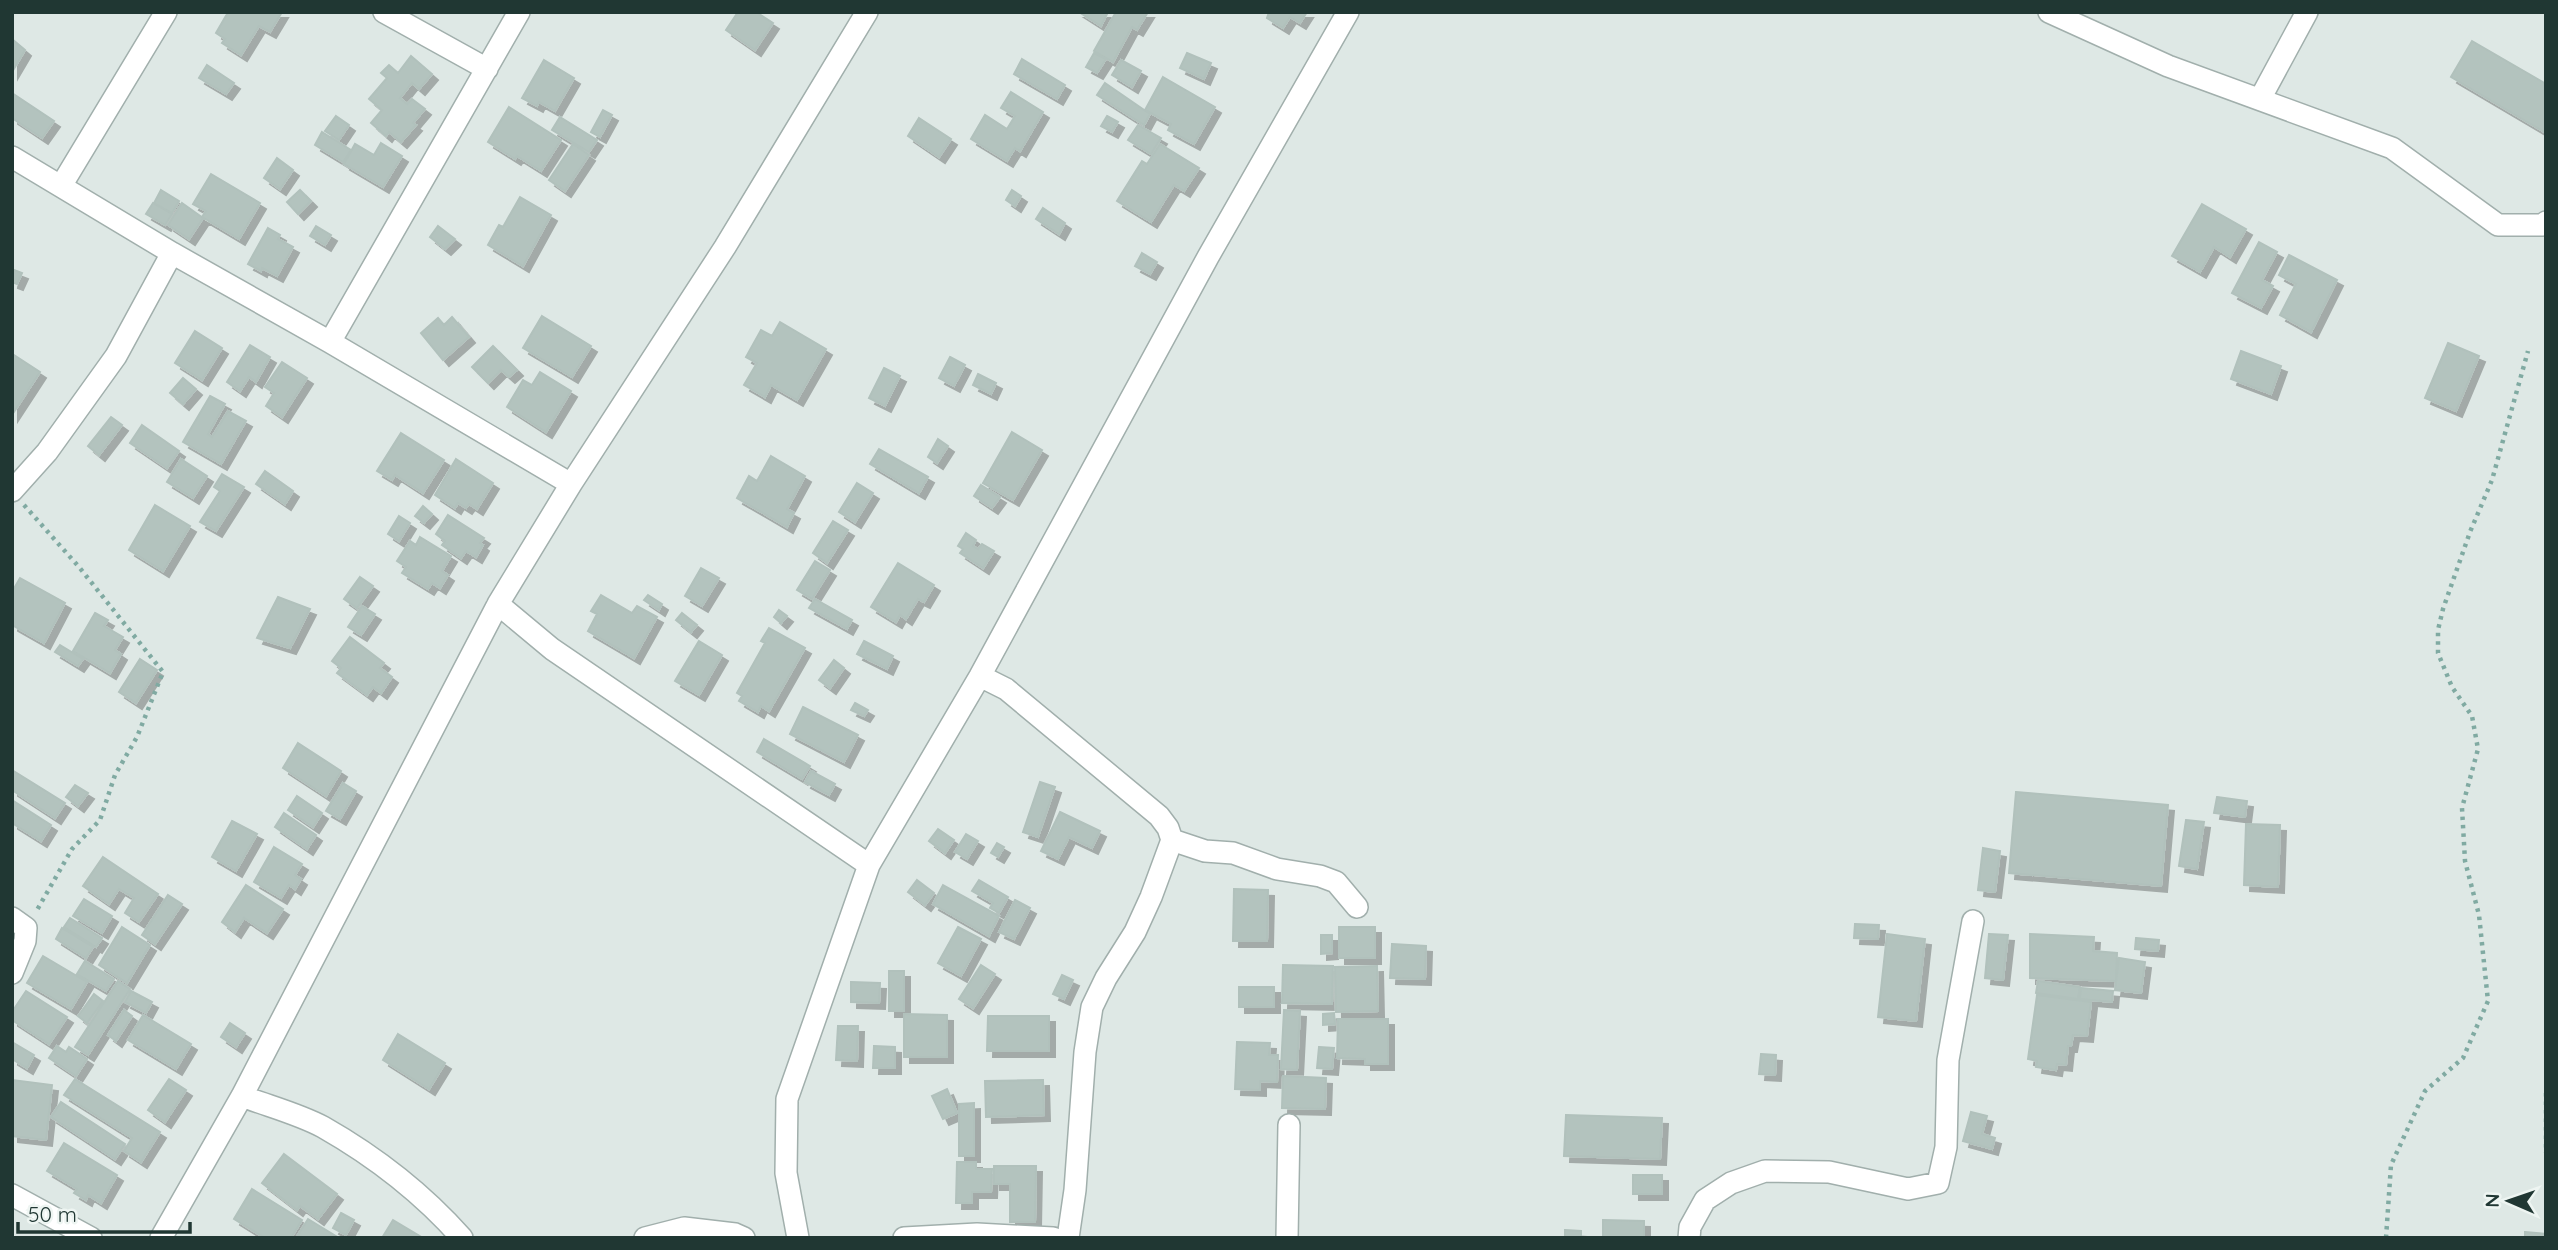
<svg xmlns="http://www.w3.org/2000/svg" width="2558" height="1250" font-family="Quicksand,sans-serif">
<defs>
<filter id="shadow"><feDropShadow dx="6" dy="6" stdDeviation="0" flood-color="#0004"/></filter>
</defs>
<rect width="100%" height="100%" fill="#dee8e5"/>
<path fill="#b3c3be" stroke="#b1c1bc" stroke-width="2" filter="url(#shadow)" d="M 224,12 L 282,12 L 270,32 L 259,26 L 241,55 L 222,43 L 225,39 L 216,33 L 227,14 Z
M 738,12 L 756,12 L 773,23 L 755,50 L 726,30 Z
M 1079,12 L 1108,12 L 1101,26 Z
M 1116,12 L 1148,12 L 1137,30 L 1132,27 L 1113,62 L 1094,51 Z
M 1269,12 L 1307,12 L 1300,23 L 1290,17 L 1283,28 L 1267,18 Z
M 12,39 L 25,50 L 12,72 Z
M 2472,41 L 2546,84 L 2546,133 L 2451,77 Z
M 1094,53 L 1106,59 L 1097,73 L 1086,67 Z
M 1187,53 L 1211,63 L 1204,79 L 1180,68 Z
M 411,56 L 432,74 L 419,89 L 412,83 L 400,98 L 407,104 L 412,99 L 425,109 L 413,123 L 416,125 L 401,142 L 389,132 L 386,136 L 371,123 L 382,110 L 369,99 L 387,78 L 381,73 L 389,65 L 398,73 Z
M 1022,59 L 1065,85 L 1057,99 L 1014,74 Z
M 544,60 L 574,78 L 555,111 L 539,102 L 537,106 L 522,98 Z
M 1121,60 L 1141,71 L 1132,87 L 1112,75 Z
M 207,65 L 234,83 L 226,94 L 199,78 Z
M 1163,77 L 1215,107 L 1194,144 L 1168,130 L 1171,124 L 1145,110 Z
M 1105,83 L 1150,114 L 1144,125 L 1097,95 Z
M 1011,92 L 1043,112 L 1020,151 L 1015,148 L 1007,161 L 971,139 L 985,115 L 1007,129 L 1015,116 L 1001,108 Z
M 12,93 L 54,121 L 42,138 L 12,118 Z
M 509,107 L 561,140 L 541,171 L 517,156 L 515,159 L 488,142 Z
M 603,110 L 612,115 L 600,137 L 591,132 Z
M 336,116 L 349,125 L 339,140 L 325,131 Z
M 1107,116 L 1118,122 L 1112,132 L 1101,126 Z
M 560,117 L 597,140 L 589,152 L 552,130 Z
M 919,118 L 951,139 L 939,157 L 908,136 Z
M 1138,125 L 1161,138 L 1151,154 L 1128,140 Z
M 322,132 L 351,150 L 343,162 L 315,145 Z
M 381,143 L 402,156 L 383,187 L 344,164 L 355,144 L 374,155 Z
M 573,144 L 589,155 L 565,191 L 549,180 Z
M 1160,144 L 1199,168 L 1184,191 L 1174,185 L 1151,222 L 1117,201 L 1142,161 L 1147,164 Z
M 277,158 L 293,170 L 280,189 L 264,178 Z
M 211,174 L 260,203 L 239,239 L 202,217 L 206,211 L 193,204 Z
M 161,190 L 179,201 L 172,213 L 154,203 Z
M 300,190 L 311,201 L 298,214 L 287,202 Z
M 1012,190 L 1021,196 L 1015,206 L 1006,200 Z
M 520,197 L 551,215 L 523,266 L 488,245 L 499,225 L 503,227 Z
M 153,203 L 172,214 L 165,225 L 146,214 Z
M 182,203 L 203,218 L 189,239 L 168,225 Z
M 2202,204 L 2246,229 L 2230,257 L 2214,247 L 2200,272 L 2172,256 Z
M 1043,208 L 1065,223 L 1059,234 L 1036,219 Z
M 316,226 L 331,235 L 325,245 L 310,236 Z
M 438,226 L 455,239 L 445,249 L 430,237 Z
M 268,228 L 280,235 L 278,239 L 293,247 L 277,276 L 262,268 L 261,271 L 248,264 Z
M 2259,242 L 2277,252 L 2262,280 L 2273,286 L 2261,308 L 2232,293 Z
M 1142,253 L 1157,262 L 1150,274 L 1135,266 Z
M 2289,255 L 2337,280 L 2311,332 L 2280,315 L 2296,284 L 2279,275 Z
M 14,270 L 22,273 L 17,284 L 12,282 Z
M 542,316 L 591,346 L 572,377 L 523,348 Z
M 452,317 L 469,337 L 443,360 L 421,333 L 438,318 L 444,325 Z
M 780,322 L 826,349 L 797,400 L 771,385 L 765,397 L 744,385 L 757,363 L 746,357 L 761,330 L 772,336 Z
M 195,331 L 222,348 L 202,380 L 175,363 Z
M 2448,343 L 2479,356 L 2456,411 L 2425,398 Z
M 250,345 L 270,357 L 256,382 L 249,377 L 240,391 L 227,382 Z
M 493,346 L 517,370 L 509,377 L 501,370 L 488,383 L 472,367 Z
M 2241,351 L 2281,366 L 2271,394 L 2231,379 Z
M 14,355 L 40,372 L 12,415 L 12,357 Z
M 950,357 L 965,365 L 954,386 L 939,378 Z
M 282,362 L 307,378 L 282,417 L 266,406 L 274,393 L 265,387 Z
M 884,368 L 900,376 L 885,406 L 869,398 Z
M 540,372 L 571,391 L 546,432 L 507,407 L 523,380 L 532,385 Z
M 978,374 L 996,383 L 991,394 L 973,385 Z
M 183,378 L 196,389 L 183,404 L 170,393 Z
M 210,396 L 225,404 L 208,434 L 212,437 L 228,411 L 246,421 L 221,464 L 183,442 Z
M 111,417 L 122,425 L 99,455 L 88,446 Z
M 142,425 L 179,451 L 167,468 L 130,443 Z
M 1012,432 L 1042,450 L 1013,500 L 983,483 Z
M 401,433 L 444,460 L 423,493 L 395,475 L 392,480 L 377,471 Z
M 938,439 L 948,446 L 937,463 L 928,457 Z
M 879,449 L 928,477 L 919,493 L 870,464 Z
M 771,456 L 805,476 L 787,509 L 794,513 L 787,527 L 737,498 L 749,476 L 757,481 Z
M 181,459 L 207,476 L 193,498 L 167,482 Z
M 456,459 L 493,483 L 477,509 L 469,504 L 466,508 L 458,503 L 455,508 L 435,495 Z
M 265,471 L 293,491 L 285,504 L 256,484 Z
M 222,474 L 244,487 L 216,531 L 200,522 L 220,491 L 214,487 Z
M 857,483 L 873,493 L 855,522 L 839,512 Z
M 981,485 L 1000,497 L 992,508 L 974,496 Z
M 155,505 L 190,526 L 163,571 L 129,550 Z
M 423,506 L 432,514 L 424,523 L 415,516 Z
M 448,515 L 484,538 L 480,543 L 483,545 L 476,557 L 466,551 L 461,558 L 442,545 L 445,541 L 436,534 Z
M 399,516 L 410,523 L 399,541 L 388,534 Z
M 833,521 L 848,530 L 827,563 L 813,553 Z
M 966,533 L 976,540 L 973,546 L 978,549 L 982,544 L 994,551 L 983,568 L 960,553 L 963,549 L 958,546 Z
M 420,537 L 451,556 L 442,571 L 448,575 L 440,588 L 432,583 L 428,589 L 402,573 L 406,567 L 397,561 L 410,541 L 416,545 Z
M 815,561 L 830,570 L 812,599 L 797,590 Z
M 898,563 L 934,585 L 924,602 L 918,599 L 906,619 L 900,615 L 896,622 L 871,607 Z
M 701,568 L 719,578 L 702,606 L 685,596 Z
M 360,577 L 373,586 L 357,608 L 344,599 Z
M 20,578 L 65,603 L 44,643 L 12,625 L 12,592 Z
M 601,595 L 632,613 L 637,606 L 657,617 L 634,658 L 588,631 L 597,614 L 591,611 Z
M 648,595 L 662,604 L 659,610 L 644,600 Z
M 278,597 L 310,609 L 290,648 L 257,638 Z
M 815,599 L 852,620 L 847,629 L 809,608 Z
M 362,606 L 375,614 L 361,635 L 348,627 Z
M 779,610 L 787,616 L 781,623 L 774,617 Z
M 95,613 L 108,620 L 104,626 L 123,637 L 115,650 L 121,654 L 110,673 L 73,651 Z
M 682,613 L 697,625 L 691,632 L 676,620 Z
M 769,628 L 805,648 L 769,711 L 761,706 L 758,712 L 739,701 L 742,696 L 737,693 L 765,643 L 761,641 Z
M 350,637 L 384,663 L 380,668 L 392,677 L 381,693 L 373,687 L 367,695 L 337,673 L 341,668 L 332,661 Z
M 699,641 L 722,655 L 699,695 L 675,681 Z
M 864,641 L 893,656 L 887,669 L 857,654 Z
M 60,645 L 83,659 L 78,666 L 55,652 Z
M 140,659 L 157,670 L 136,703 L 119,692 Z
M 834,660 L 844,668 L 830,688 L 819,680 Z
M 855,703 L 868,710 L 864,716 L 851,710 Z
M 803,707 L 858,735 L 844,762 L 790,734 Z
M 764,739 L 810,766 L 802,779 L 757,752 Z
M 298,743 L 341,771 L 326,796 L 283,768 Z
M 12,770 L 65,803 L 55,818 L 12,790 Z
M 811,771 L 835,784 L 829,795 L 805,782 Z
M 1040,782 L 1055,787 L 1038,837 L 1023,832 Z
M 343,783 L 356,791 L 340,819 L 326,811 Z
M 75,785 L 88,793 L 78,806 L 66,797 Z
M 2016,792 L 2168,805 L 2161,886 L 2009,873 Z
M 297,796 L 322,813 L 313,827 L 288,810 Z
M 2217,797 L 2247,801 L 2245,817 L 2214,813 Z
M 12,800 L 51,825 L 41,841 L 12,823 Z
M 1060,812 L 1100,831 L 1092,848 L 1069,837 L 1058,859 L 1041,851 Z
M 284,813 L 316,835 L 307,849 L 275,827 Z
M 2186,820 L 2204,822 L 2197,869 L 2179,866 Z
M 232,821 L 257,834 L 236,871 L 212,857 Z
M 2246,824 L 2280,825 L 2278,887 L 2244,885 Z
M 938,829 L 954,840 L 945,853 L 929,841 Z
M 966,834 L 978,841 L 967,859 L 955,852 Z
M 997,843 L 1004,847 L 998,857 L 991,853 Z
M 274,847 L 302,864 L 295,875 L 301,879 L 295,889 L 289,885 L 281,898 L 254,882 Z
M 1983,848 L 2000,851 L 1995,892 L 1978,890 Z
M 103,857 L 158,894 L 139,922 L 125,913 L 134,898 L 119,889 L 109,904 L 83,886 Z
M 917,880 L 934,893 L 925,905 L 908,892 Z
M 979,880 L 1008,897 L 999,913 L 990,908 L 993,903 L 972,891 Z
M 246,885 L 283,909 L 267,933 L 244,918 L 235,932 L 222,922 Z
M 943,885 L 999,916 L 989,936 L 933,904 Z
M 1234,889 L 1268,890 L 1267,941 L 1233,941 Z
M 168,895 L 182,904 L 155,944 L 142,935 Z
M 84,899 L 112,916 L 102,933 L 73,916 Z
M 1015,900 L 1030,908 L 1014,939 L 999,932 Z
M 70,918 L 102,938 L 96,947 L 64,927 Z
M 1855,924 L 1879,925 L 1878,939 L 1854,938 Z
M 122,927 L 150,945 L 127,983 L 99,965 Z
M 958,927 L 981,939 L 961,976 L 938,963 Z
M 1339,927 L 1375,927 L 1375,958 L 1339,958 Z
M 62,928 L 93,947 L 86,958 L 56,939 Z
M 1887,934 L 1925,939 L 1916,1021 L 1878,1017 Z
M 1989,934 L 2008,935 L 2003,980 L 1985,978 Z
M 2030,934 L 2094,937 L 2093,951 L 2117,953 L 2116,981 L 2030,978 Z
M 1321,935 L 1332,935 L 1332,953 L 1321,954 Z
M 2136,938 L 2159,940 L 2158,951 L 2135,949 Z
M 1392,944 L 1426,946 L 1425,979 L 1390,978 Z
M 43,956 L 87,982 L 71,1009 L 27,983 Z
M 2119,958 L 2145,962 L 2141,993 L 2115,990 Z
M 85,961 L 114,979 L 106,991 L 77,974 Z
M 981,965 L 995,974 L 973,1008 L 959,999 Z
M 1283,965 L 1333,966 L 1332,1004 L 1282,1003 Z
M 1377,966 L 1378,1011 L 1336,1012 L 1335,967 Z
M 889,971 L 904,971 L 904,1011 L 889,1011 Z
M 1062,975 L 1073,980 L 1064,999 L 1053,994 Z
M 118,981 L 130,989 L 88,1055 L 75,1047 Z
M 2038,981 L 2080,987 L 2078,999 L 2036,993 Z
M 851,982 L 880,983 L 879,1003 L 851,1002 Z
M 1239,987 L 1274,987 L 1274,1007 L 1239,1007 Z
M 2081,988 L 2113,991 L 2112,1002 L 2080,999 Z
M 26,991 L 67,1017 L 49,1044 L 12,1020 L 12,1012 Z
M 131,991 L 152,1002 L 146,1013 L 125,1002 Z
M 94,994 L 103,1001 L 87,1023 L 78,1016 Z
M 2037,995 L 2091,1002 L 2087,1036 L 2073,1035 L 2071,1046 L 2068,1046 L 2066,1065 L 2057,1064 L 2056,1070 L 2036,1067 L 2037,1061 L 2028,1059 Z
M 124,1010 L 132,1016 L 116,1041 L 108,1035 Z
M 1284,1010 L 1300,1011 L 1297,1070 L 1281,1069 Z
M 1334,1013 L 1335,1024 L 1323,1025 L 1323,1014 Z
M 904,1014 L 947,1015 L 947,1057 L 904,1057 Z
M 143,1015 L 191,1044 L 176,1069 L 128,1040 Z
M 988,1016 L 1049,1016 L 1049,1051 L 987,1051 Z
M 1338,1019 L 1388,1019 L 1388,1064 L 1365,1064 L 1365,1059 L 1337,1058 Z
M 230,1023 L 245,1033 L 236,1047 L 221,1037 Z
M 838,1026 L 858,1026 L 857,1061 L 836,1060 Z
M 398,1034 L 445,1063 L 429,1089 L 383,1060 Z
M 12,1042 L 34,1055 L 27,1068 L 12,1059 Z
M 1237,1042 L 1270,1043 L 1269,1055 L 1278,1055 L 1277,1082 L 1260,1081 L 1260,1090 L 1235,1089 Z
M 57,1046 L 66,1052 L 69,1047 L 87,1059 L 76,1076 L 49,1058 Z
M 874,1046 L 895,1047 L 895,1068 L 873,1068 Z
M 1319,1047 L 1334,1048 L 1332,1069 L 1317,1068 Z
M 1761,1054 L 1776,1055 L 1775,1075 L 1759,1074 Z
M 1283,1076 L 1326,1078 L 1325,1109 L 1282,1108 Z
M 75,1079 L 160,1132 L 141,1162 L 124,1151 L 132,1138 L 64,1095 Z
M 169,1079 L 186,1090 L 165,1122 L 148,1110 Z
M 12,1080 L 52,1085 L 46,1140 L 12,1136 Z
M 1043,1080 L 1044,1115 L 986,1117 L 985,1081 Z
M 947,1089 L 957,1113 L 943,1119 L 932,1096 Z
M 61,1102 L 125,1144 L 115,1159 L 51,1117 Z
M 974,1103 L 974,1156 L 959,1156 L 959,1104 Z
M 1971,1112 L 1987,1116 L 1982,1134 L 1995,1138 L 1992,1149 L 1963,1141 Z
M 1566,1115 L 1662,1118 L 1660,1159 L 1564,1156 Z
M 64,1143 L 117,1175 L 101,1203 L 88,1195 L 86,1200 L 74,1193 L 77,1189 L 47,1171 Z
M 284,1154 L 337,1194 L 318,1219 L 300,1206 L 297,1210 L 262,1183 Z
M 957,1162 L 976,1162 L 976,1169 L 992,1169 L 991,1192 L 972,1192 L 972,1203 L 956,1203 Z
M 994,1166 L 1036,1166 L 1035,1222 L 1010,1222 L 1010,1184 L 994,1184 Z
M 1633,1175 L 1662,1175 L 1662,1194 L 1633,1194 Z
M 252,1189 L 302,1220 L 291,1238 L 265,1238 L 234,1219 Z
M 341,1213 L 354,1220 L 346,1235 L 333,1228 Z
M 308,1219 L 339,1238 L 303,1238 L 298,1235 Z
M 393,1220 L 423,1238 L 382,1238 Z
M 1603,1220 L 1644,1221 L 1644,1238 L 1603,1238 Z
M 1565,1230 L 1581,1231 L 1581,1238 L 1565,1238 Z
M 2525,1232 L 2546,1234 L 2545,1238 L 2525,1238 Z"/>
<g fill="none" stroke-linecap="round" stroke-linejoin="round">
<g stroke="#a1afac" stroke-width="24">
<path id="street" d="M 384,12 L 487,69
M 2049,12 L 2168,66 L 2392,148 L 2498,225 L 2543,225 L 2546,222
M 2260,99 L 2307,12
M 12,157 L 172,253 L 330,342 L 571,484
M 61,186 L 166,12
M 330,342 L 519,12
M 12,491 L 47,452 L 116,356 L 172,253
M 498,604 L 552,649 L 869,865 L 787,1099 L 786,1173 L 798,1238
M 980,676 L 1006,689 L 1159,816 L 1168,828 L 1172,840 L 1151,897 L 1135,932 L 1106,978 L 1092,1007 L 1085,1052 L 1075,1190 L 1068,1238
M 1172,840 L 1205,851 L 1233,853 L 1277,869 L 1320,876 L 1336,882 L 1357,907
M 869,865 L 980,676 L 1208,257 L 1348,12
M 12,918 L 26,928 L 25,941 L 12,973
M 242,1096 C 268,1106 299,1114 323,1127 C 374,1156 423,1194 462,1238
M 12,1195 L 91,1238
M 161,1238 L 242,1096 L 498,604 L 571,484 L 725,247 L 867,12
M 645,1238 L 684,1228 L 735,1234 L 744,1238
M 904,1238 L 977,1234 L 1053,1238
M 1287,1238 L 1289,1125
M 1689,1238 L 1690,1227 L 1705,1200 L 1731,1183 L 1765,1171 L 1829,1172 L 1908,1189 L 1938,1183 L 1946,1147 L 1948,1060 L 1973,921"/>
</g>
<path stroke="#80aaa2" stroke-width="4.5" stroke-dasharray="3.5 5" stroke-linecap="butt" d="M 24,505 L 79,567 L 163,672 L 137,737 L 115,775 L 100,820 L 72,849 L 37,910
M 2546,1093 L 2546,1153
M 2386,1238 L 2391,1165 L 2425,1091 L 2463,1058 L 2488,1001 L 2479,915 L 2465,861 L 2462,808 L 2478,749 L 2472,716 L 2452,687 L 2438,653 L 2438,630 L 2443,609 L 2470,532 L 2492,480 L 2528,351"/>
<use href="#street" stroke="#fff" stroke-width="21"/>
</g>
<rect width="2558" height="1250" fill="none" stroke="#203733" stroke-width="28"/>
<g transform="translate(2509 1201) rotate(272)" stroke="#eef5f2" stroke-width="5" paint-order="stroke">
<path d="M0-5L12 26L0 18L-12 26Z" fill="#203733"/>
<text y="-10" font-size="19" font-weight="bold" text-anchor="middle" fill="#203733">N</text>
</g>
<path d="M18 1222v10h172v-10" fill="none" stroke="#203733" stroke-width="3.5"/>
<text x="28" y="1222" font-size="21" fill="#203733" stroke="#eef5f2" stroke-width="5" paint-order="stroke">50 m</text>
</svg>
